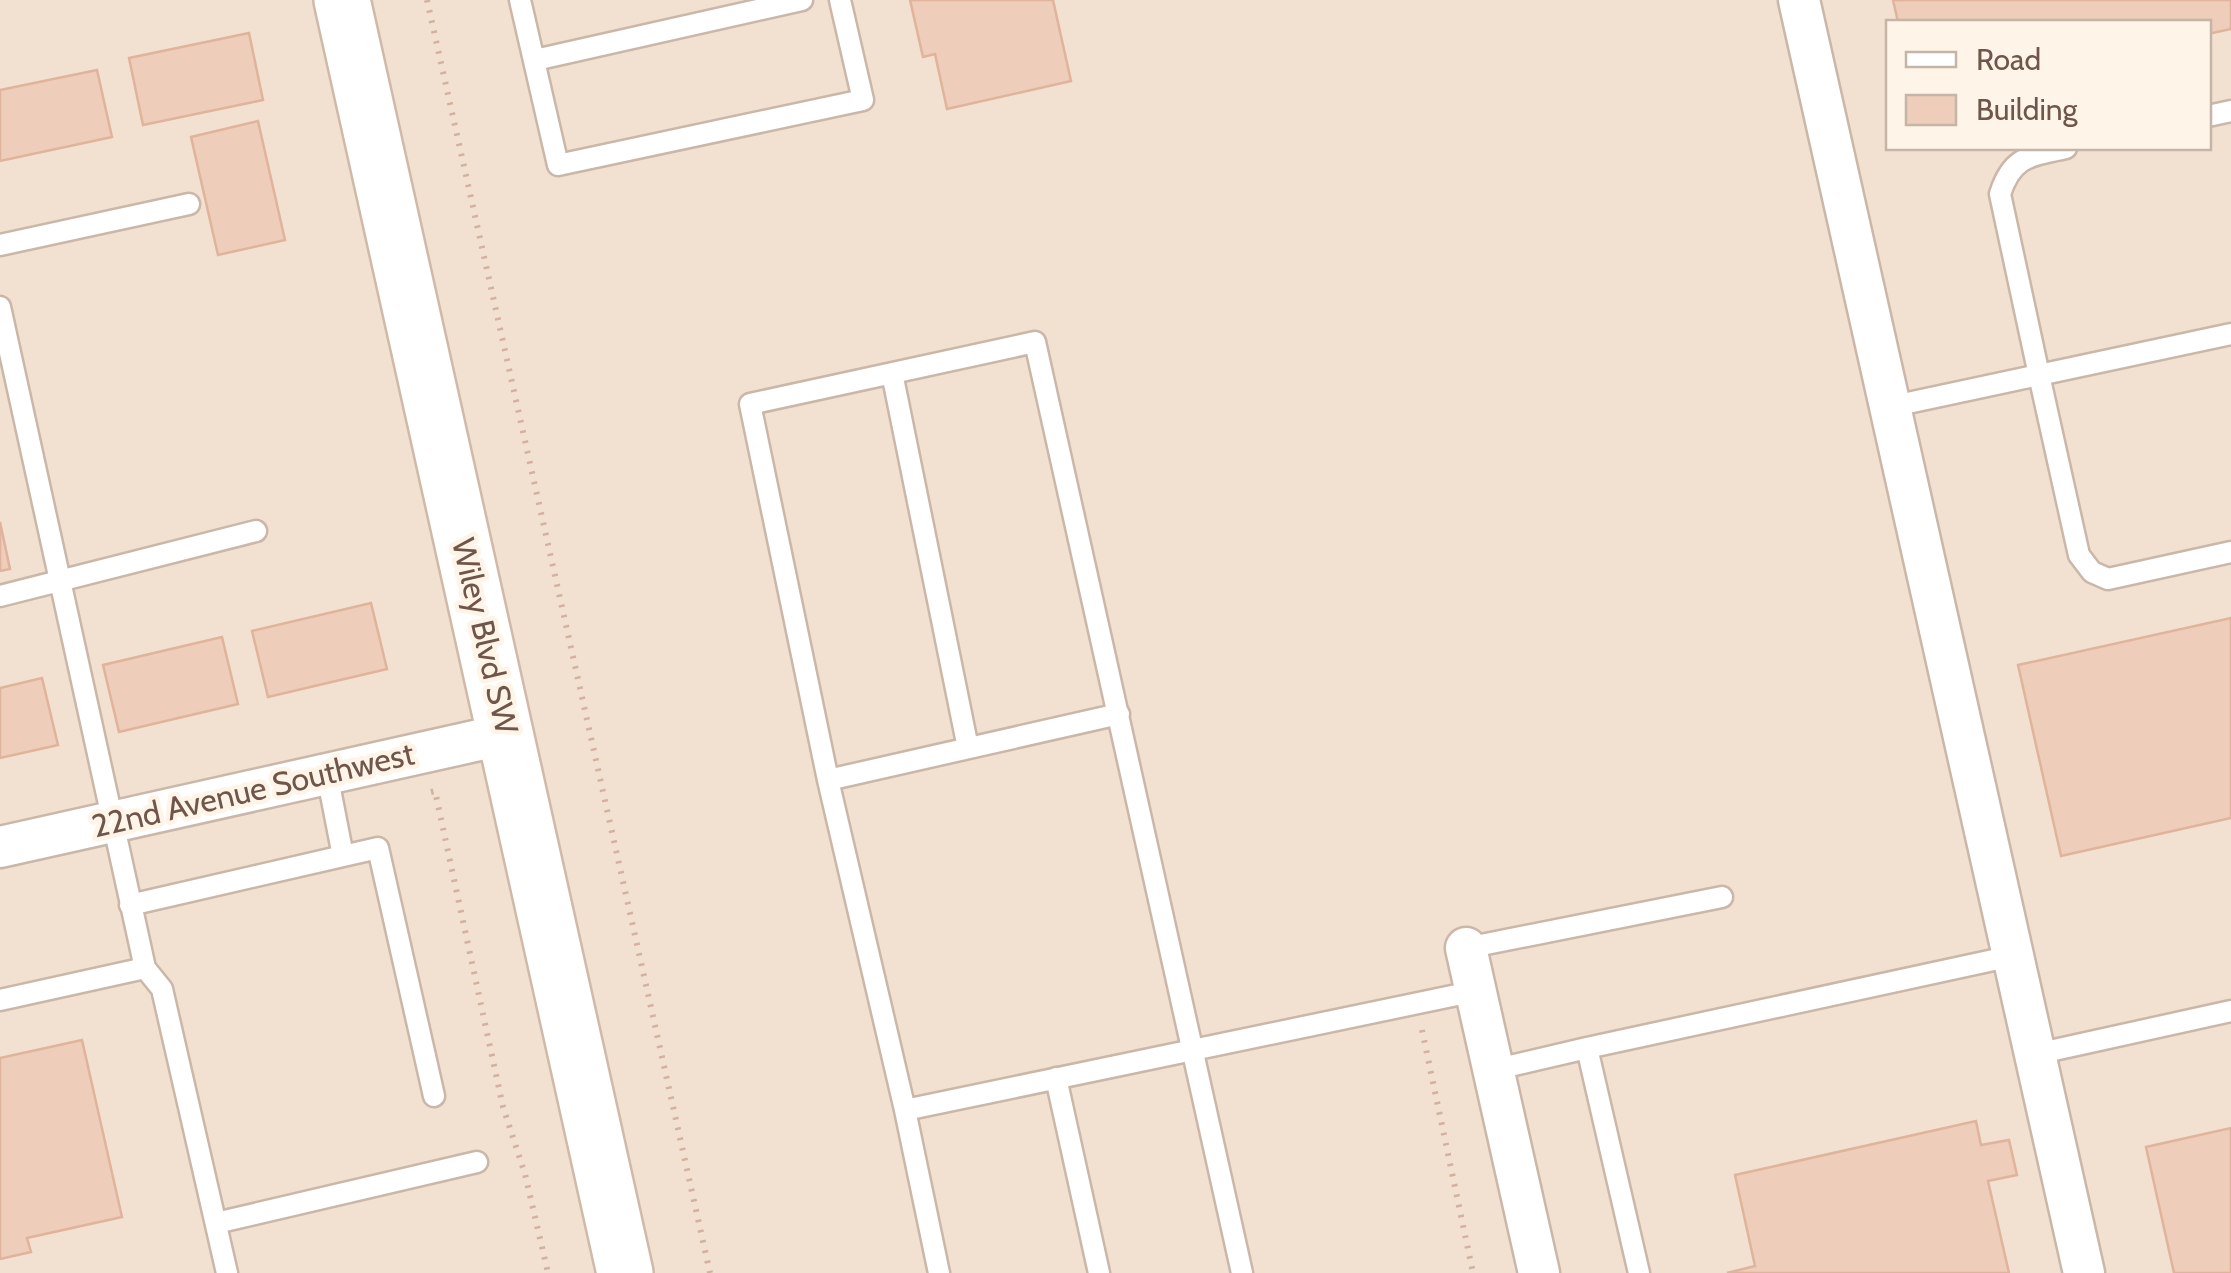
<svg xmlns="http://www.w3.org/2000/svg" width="2231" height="1273" font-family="Cabin,sans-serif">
<rect width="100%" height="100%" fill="#fbf0e1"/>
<path fill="#f2e1d0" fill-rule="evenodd" d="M 0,0 L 2231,0 L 2231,1273 L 0,1273 ZM 1888,22 L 2208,22 L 2208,148 L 1888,148 Z"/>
<path fill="#eecdba" stroke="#e0b39c" stroke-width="2.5" d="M 910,0 L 1053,0 L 1071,81 L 947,109 L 935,54 L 923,57 Z
M 1893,0 L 2231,0 L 2231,29 L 2208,34 L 2208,22 L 1898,22 Z
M 249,33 L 263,100 L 143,125 L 129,58 Z
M 97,70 L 112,137 L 0,161 L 0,90 Z
M 258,121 L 285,240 L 218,255 L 191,137 Z
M 0,522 L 10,569 L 0,571 Z
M 371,603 L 387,669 L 268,697 L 252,631 Z
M 2231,618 L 2231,818 L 2061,856 L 2018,665 Z
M 222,637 L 238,704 L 119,732 L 103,665 Z
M 42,678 L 58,745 L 0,758 L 0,688 Z
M 82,1040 L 122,1217 L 27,1238 L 31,1252 L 0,1259 L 0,1058 Z
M 1976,1121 L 1981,1145 L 2009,1140 L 2017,1175 L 1988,1181 L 2009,1273 L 1727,1273 L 1755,1266 L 1735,1175 Z
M 2231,1128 L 2231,1273 L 2174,1273 L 2146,1147 Z"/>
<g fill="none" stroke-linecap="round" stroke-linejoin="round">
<g stroke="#cab7a9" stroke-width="25">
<path id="lane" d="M 520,0 L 558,165 L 863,100 L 840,0
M 535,60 L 802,0
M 2208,116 L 2231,111
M 0,245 L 189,204
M 0,307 L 145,968 L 0,1000
M 2231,334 L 2039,375 L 2079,555 L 2092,572 L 2108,579 L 2231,552
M 892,373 L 968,748
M 1889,407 L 2039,375 L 2000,194 C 2012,156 2030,156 2066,148
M 0,596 L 256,531
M 828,780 L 1119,714
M 343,856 L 378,848 L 434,1096
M 130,905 L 343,856 L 327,774
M 1466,948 L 1722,897
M 145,968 L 162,989 L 227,1273
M 2036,1054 L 2231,1011
M 1493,1070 L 1587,1048
M 1056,1078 L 1099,1273
M 905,1110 L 828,780 L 750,404 L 1035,342 L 1242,1273
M 216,1223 L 477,1162
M 939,1273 L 905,1110 L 1476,991
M 1639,1273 L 1587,1048 L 2012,956"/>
</g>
<g stroke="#cab7a9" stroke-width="45">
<path id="street" d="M 1799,0 L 2084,1273
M 0,847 L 506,734
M 1466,948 L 1539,1273"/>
</g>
<g stroke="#d0b9a9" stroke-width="60">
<path id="secondary" d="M 342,0 L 625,1273"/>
</g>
<path stroke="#d3b19e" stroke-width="6" stroke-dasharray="2.5 8" stroke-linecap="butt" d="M 427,0 L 710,1273
M 431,792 L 435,791 L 503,1107 L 525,1174 L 548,1273
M 1422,1030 L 1473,1273"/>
<use href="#lane" stroke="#fff" stroke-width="20"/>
<use href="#street" stroke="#fff" stroke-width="40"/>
<use href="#secondary" stroke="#fff" stroke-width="55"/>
</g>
<g text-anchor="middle" stroke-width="9" stroke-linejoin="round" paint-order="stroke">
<g font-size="32" fill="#70564a" stroke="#fef4e7">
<text transform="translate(485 636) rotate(77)" y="11">Wiley Blvd SW</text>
<text transform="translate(253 790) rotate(-13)" y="11">22nd Avenue Southwest</text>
</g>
</g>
<rect x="1886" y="20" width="325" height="130" fill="#fef4e7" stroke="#c5b5a8" stroke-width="2.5"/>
<rect x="1906" y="52" width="50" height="15" fill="#ffffff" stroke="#c5b5a8" stroke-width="2.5"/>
<text x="1976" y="70" font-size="30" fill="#70564a">Road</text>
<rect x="1906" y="95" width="50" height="30" fill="#eecdba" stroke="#c5b5a8" stroke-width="2.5"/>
<text x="1976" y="120" font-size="30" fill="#70564a">Building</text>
</svg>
